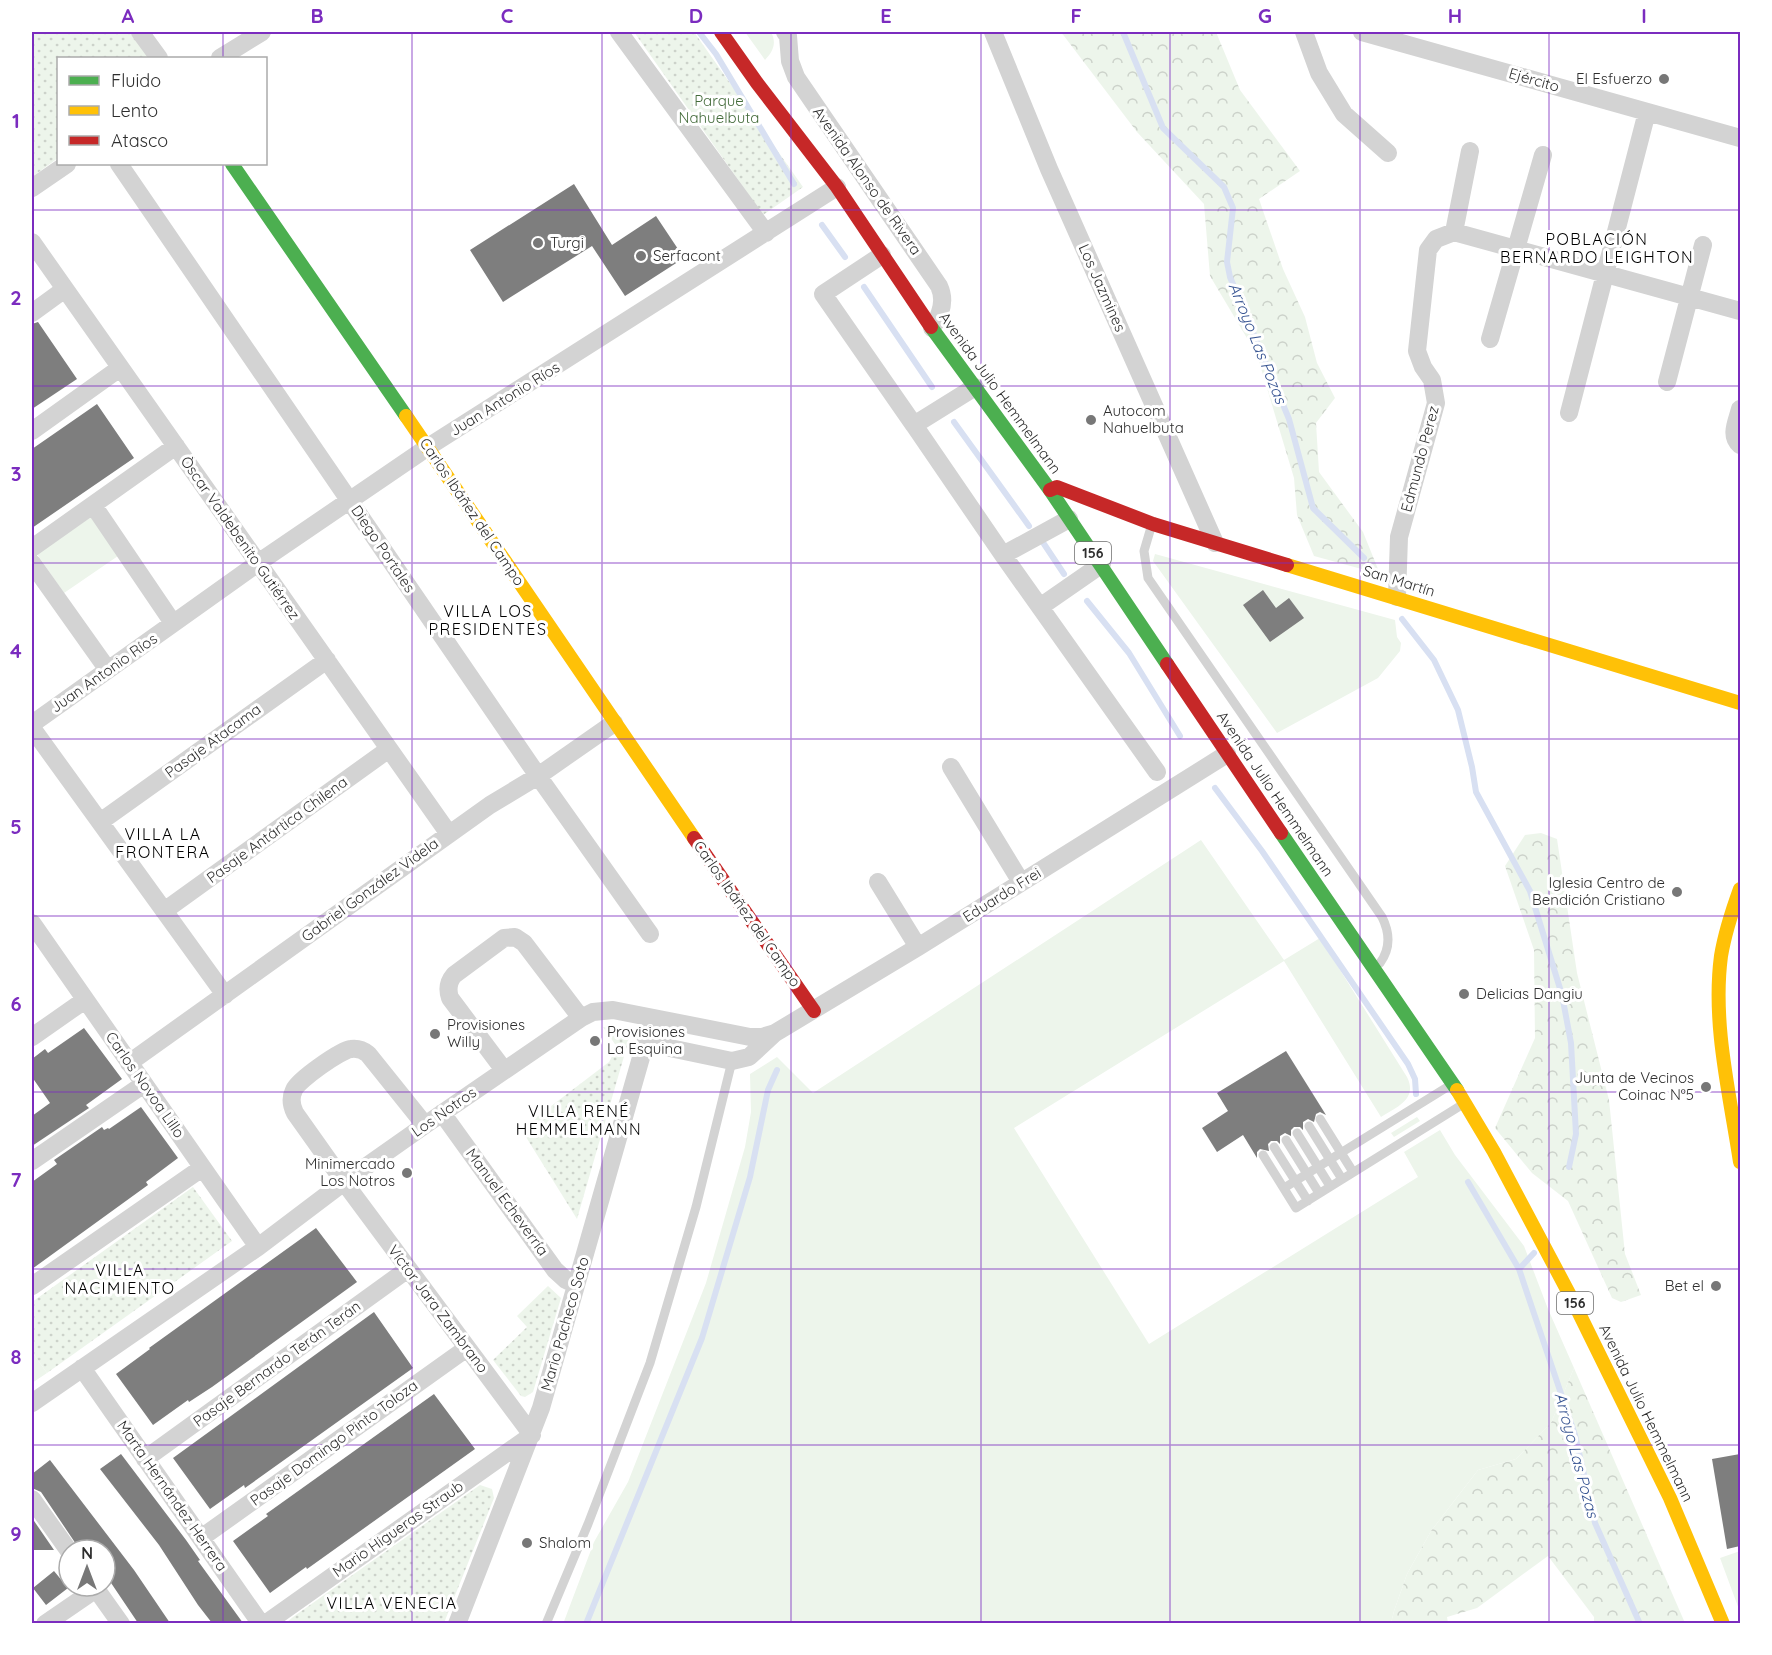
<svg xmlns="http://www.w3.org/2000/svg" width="1772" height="1655" font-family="Quicksand,sans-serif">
<defs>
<pattern id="forest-crowns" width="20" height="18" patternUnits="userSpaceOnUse" patternTransform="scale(1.5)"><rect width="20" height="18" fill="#edf5eb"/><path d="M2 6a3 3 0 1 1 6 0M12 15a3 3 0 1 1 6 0" fill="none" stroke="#ccd2ca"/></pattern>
<pattern id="park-dots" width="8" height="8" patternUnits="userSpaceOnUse" patternTransform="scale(1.5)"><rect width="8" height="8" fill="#edf5eb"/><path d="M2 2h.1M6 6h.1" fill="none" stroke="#ccd2ca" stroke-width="1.8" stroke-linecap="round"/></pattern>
</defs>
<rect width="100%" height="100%" fill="#fff"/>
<path fill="#edf5eb" d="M 745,32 L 771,32 C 777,43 773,52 765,60 Z
M 91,517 L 118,556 L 64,593 L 37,554 Z
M 1155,554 L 1395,620 L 1397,637 L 1401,643 L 1400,651 L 1378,678 L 1277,733 L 1153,561 Z
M 1201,840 L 1284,960 L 1320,938 L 1407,1077 C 1418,1099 1397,1107 1381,1117 L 1284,961 L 1014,1128 L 1149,1344 L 1418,1177 L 1404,1152 L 1440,1130 L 1455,1155 L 1524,1246 L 1548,1309 L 1574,1368 L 1551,1423 L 1516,1459 L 1478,1470 L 1431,1531 L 1407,1574 L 1394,1611 L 1391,1623 L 563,1624 L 594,1542 L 628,1482 L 706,1283 L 745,1147 L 751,1112 L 750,1074 L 777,1057 L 813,1093 Z
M 1417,1117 L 1420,1121 L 1394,1137 L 1391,1133 Z
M 32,1352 L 47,1373 L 32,1383 Z
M 1740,1551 L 1740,1612 L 1720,1558 Z"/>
<path fill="url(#forest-crowns)" d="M 1061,32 L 1216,32 L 1240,90 L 1300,171 L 1259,199 L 1283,269 L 1305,317 L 1317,363 L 1335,398 L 1316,423 L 1319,472 L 1363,532 L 1380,574 L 1314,556 L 1297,515 L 1294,478 L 1257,355 L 1210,276 L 1204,204 L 1137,132 Z
M 1541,833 L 1557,839 L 1577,973 L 1609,1100 L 1625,1254 L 1641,1295 L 1621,1302 L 1612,1298 L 1568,1201 L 1532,1173 L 1495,1128 L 1535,1038 L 1534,950 L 1505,866 L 1525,835 Z
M 1574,1368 L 1685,1623 L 1594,1623 L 1594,1617 L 1548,1556 L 1477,1608 L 1447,1617 L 1448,1623 L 1391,1623 L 1394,1611 L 1407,1574 L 1431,1531 L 1478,1470 L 1516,1459 L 1551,1423 Z"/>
<path fill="url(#park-dots)" d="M 32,32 L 130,32 L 149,58 L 58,58 L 58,158 L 32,177 Z
M 634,32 L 694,32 L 803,187 L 763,215 Z
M 603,1027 L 629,1031 L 629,1039 L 577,1219 L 521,1129 L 609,1062 L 617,1047 Z
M 193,1187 L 232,1241 L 47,1373 L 32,1352 L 32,1302 Z
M 548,1286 L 561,1298 L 533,1392 L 525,1397 L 521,1396 L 493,1360 L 527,1327 L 517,1316 Z
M 480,1485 L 492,1489 L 494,1498 L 444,1623 L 286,1623 L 293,1617 Z"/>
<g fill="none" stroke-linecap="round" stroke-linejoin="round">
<path stroke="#d8e0f2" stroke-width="6" d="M 699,32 L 716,54 L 794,184
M 1123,32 L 1163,128 L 1224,187 L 1233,208 L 1227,262 L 1230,277 L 1289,419 L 1313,508 L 1364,558
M 822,225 L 845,257
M 864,287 L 932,387
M 954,422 L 1029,526
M 1044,544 L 1064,574
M 1087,601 L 1129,653 L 1180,736
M 1402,619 L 1434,660 L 1458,710 L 1472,767 L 1476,792 L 1530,891 L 1562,995 L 1571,1043 L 1576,1134 L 1569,1167
M 1215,788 L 1262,851 L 1408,1064 L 1415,1079 L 1416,1094
M 1468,1182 L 1519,1269
M 1534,1253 L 1519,1269 L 1575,1435 L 1595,1523 L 1640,1624
M 586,1624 L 702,1338 L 750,1177 L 768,1090 L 777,1070"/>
</g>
<path fill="#7e7e7e" d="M 574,184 L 612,245 L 656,216 L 684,258 L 625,296 L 592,246 L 503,302 L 470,250 Z
M 38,322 L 77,379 L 32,409 L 32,324 Z
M 97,404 L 134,458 L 32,528 L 32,449 Z
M 1263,590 L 1276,608 L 1289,598 L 1304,618 L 1270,642 L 1243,605 Z
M 84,1028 L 122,1079 L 86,1105 L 89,1108 L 32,1146 L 32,1116 L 50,1103 L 32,1077 L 32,1059 L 45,1049 L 48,1053 Z
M 1286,1051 L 1326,1115 L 1320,1112 L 1316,1114 L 1314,1122 L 1308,1119 L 1303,1122 L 1303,1130 L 1300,1127 L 1294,1127 L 1291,1130 L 1291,1136 L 1285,1133 L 1280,1136 L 1280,1144 L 1277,1141 L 1271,1141 L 1268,1144 L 1269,1151 L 1260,1149 L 1257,1152 L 1257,1158 L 1243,1135 L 1217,1152 L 1202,1128 L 1228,1111 L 1217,1093 Z
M 141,1107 L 178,1158 L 146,1182 L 148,1185 L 32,1269 L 32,1182 L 57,1164 L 54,1160 L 102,1127 L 104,1130 L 108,1128 L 109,1129 Z
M 316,1228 L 357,1282 L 212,1387 L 189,1402 L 188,1400 L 153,1425 L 116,1374 L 150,1349 L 149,1348 Z
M 374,1312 L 413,1368 L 245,1488 L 244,1485 L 210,1509 L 173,1458 Z
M 434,1394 L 475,1449 L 307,1569 L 306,1567 L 270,1593 L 233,1541 L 268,1516 L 266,1514 Z
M 121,1454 L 186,1540 L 200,1560 L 198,1561 L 243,1623 L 212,1623 L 198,1605 L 159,1545 L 100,1469 Z
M 1740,1454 L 1740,1546 L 1727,1549 L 1712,1459 Z
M 50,1460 L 134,1570 L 170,1623 L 138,1623 L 105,1574 L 105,1550 L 80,1550 L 41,1492 L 32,1488 L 32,1474 Z
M 32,1518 L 54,1550 L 32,1550 Z
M 54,1571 L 68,1588 L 46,1605 L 33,1588 Z"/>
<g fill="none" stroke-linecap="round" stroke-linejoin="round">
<path stroke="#d3d3d3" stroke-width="9" d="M 1152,524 L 1144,551 L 1148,578 L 1382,917 C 1390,933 1391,948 1380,963
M 1320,1119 L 1353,1172
M 1309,1126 L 1342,1179
M 1297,1133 L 1330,1186
M 1286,1140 L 1319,1193
M 1274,1147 L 1308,1201
M 1263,1155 L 1296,1208 L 1460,1106
M 1284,1188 L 1449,1086
M 546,1624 L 588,1524 L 650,1363 L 696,1207 L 732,1061"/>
<path stroke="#d3d3d3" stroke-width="18" d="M 140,32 L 159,58
M 619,32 L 766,233
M 785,32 L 788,36 L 790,61 L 796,77 L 939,286 C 946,301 941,315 932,328
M 993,32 L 1049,169 L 1215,543
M 1304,32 L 1319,73 L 1344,114 L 1388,153
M 1362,32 L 1740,138
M 220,58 L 262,32
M 119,164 L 538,776 L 650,934
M 32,188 L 67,164
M 1454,232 L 1470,151
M 32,242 L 449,834
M 882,255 L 823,294 L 914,425
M 32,313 L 65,289
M 1490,339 L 1543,155
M 1667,382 L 1703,245
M 975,387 L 914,425 L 1003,555 L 1157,772
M 1740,409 C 1737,421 1729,436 1740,445
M 1569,413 L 1647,112
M 32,431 L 120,368
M 93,505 L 173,623
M 32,548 L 176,446
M 1003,555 L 1069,519
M 32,563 L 108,670
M 1397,597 L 1399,537 L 1436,403 L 1432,380 L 1423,367 L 1417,351 L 1428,250 L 1436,239 L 1454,232 L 1740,311
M 1040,607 L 1102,564
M 32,724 L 258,563 L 428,447 L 837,187
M 32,728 L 225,995
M 951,767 L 1021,882
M 100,822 L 327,660
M 878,882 L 918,947
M 164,911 L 389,749
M 32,923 L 258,1247
M 32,1037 L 85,1000
M 646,1043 L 732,1061 L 749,1057 L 775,1033 L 918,947 L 1227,754
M 129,1063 L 490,805 L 538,776 L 614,723
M 504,1070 L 450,998 C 447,989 448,982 454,975 L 504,938 L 515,937 L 524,943 L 581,1018
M 442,1113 L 555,1270 L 566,1280 L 576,1285
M 32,1161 L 144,1084
M 32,1286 L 202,1168
M 82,1368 L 261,1624
M 32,1403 L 258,1247 L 344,1182 L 425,1125 L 581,1018 L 593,1012 L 613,1010 L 750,1037 L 762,1037 L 775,1033
M 145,1459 L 408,1269
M 32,1499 L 69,1551
M 201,1538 L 467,1348
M 94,1586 L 121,1624
M 45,1624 L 96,1589
M 265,1624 L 532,1435 L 344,1182 L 295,1113 C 291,1105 290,1098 294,1090 C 298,1080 341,1050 351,1049 C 358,1048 363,1050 368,1054 L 425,1125
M 457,1624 L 541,1408 L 648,1033"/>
<path stroke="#4caf50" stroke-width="14" d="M 232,164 L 406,416
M 931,327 L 1050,490 L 1167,664
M 1281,833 L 1457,1090"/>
<path stroke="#ffc107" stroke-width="14" d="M 406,416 L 694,838
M 1287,565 L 1740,703
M 1740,889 C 1732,911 1725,932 1721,956 C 1712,1024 1730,1095 1740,1162
M 1457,1090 L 1494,1152 L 1573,1301 L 1670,1498 L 1723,1624"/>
<path stroke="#c62828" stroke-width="14" d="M 721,32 L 757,83 L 837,187 L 931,327
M 1050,490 L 1057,487 L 1153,524 L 1287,565
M 1167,664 L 1281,833
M 694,838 L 814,1011"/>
</g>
<path fill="none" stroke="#7b2cbf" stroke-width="1.5" stroke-opacity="0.55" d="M 223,32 L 223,58M 412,32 L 412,1624M 602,32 L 602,1624M 791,32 L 791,1624M 981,32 L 981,1624M 1170,32 L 1170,1624M 1360,32 L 1360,1624M 1549,32 L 1549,1624M 223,164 L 223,1624M 32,210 L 1740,210M 32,386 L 1740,386M 32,563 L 1740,563M 32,739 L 1740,739M 32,916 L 1740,916M 32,1092 L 1740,1092M 32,1269 L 1740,1269M 32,1445 L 1740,1445"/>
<g fill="#777" stroke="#fff" stroke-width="2">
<circle cx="1664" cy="79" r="6"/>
<circle cx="538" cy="243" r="6"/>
<circle cx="641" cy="256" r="6"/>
<circle cx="1091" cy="420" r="6"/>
<circle cx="1677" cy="892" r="6"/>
<circle cx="1464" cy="994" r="6"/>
<circle cx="435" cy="1034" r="6"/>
<circle cx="595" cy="1041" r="6"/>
<circle cx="1706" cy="1087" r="6"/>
<circle cx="407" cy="1173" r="6"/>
<circle cx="1716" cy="1286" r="6"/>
<circle cx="527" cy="1543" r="6"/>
</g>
<g text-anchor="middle" stroke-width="6" stroke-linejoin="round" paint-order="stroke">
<g fill="#fff" stroke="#6d6d6d" stroke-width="1.5">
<rect x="1075" y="542" width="36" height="22" rx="4.5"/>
<rect x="1557" y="1292" width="36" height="22" rx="4.5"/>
</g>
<g font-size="14" font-weight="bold" fill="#2e2e2e">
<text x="1093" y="558">156</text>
<text x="1575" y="1308">156</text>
</g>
<g font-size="15" fill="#2e2e2e" stroke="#fff" text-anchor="start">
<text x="1652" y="84" text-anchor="end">El Esfuerzo</text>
<text x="550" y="248">Turgi</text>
<text x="653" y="261">Serfacont</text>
<text x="1103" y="416">Autocom<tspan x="1103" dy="17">Nahuelbuta</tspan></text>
<text x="1665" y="888" text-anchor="end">Iglesia Centro de<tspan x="1665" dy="17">Bendición Cristiano</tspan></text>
<text x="1476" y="999">Delicias Dangiu</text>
<text x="447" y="1030">Provisiones<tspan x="447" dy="17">Willy</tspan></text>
<text x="607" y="1037">Provisiones<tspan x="607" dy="17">La Esquina</tspan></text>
<text x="1694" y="1083" text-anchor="end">Junta de Vecinos<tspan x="1694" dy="17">Coinac N°5</tspan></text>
<text x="395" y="1169" text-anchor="end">Minimercado<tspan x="395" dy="17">Los Notros</tspan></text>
<text x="1704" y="1291" text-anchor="end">Bet el</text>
<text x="539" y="1548">Shalom</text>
</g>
<g font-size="15" fill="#2e2e2e" stroke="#fff">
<text transform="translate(1534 80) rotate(16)" y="5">Ejército</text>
<text transform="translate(867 181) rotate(55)" y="5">Avenida Alonso de Rivera</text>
<text transform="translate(1102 288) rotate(66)" y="5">Los Jazmines</text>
<text transform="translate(1000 393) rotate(54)" y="5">Avenida Julio Hemmelmann</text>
<text transform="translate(505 399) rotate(-32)" y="5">Juan Antonio Ríos</text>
<text transform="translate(1420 459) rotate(-75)" y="5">Edmundo Perez</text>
<text transform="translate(472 512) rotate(56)" y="5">Carlos Ibáñez del Campo</text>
<text transform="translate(240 538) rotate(55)" y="5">Òscar Valdebenito Gutiérrez</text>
<text transform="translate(383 549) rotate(56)" y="5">Diego Portales</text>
<text transform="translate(1399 581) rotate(17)" y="5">San Martín</text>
<text transform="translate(104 673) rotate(-35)" y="5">Juan Antonio Ríos</text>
<text transform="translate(213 741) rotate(-36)" y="5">Pasaje Atacama</text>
<text transform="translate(1275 794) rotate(56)" y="5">Avenida Julio Hemmelmann</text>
<text transform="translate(277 830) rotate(-36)" y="5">Pasaje Antártica Chilena</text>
<text transform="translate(370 890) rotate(-36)" y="5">Gabriel González Videla</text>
<text transform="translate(1002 895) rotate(-32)" y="5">Eduardo Frei</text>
<text transform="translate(747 914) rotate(55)" y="5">Carlos Ibáñez del Campo</text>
<text transform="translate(145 1085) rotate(55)" y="5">Carlos Novoa Lillo</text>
<text transform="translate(444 1112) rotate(-35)" y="5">Los Notros</text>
<text transform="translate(507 1202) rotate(54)" y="5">Manuel Echeverría</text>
<text transform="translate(438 1309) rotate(53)" y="5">Víctor Jara Zambrano</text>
<text transform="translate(565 1324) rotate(-74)" y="5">Mario Pacheco Soto</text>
<text transform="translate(277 1364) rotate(-36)" y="5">Pasaje Bernardo Terán Terán</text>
<text transform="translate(1646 1413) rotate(64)" y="5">Avenida Julio Hemmelmann</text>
<text transform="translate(334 1443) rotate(-36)" y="5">Pasaje Domingo Pinto Toloza</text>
<text transform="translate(172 1496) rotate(55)" y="5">Marta Hernández Herrera</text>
<text transform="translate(398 1529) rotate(-35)" y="5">Mario Higueras Straub</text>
</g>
<g font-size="15" fill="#436b3a" stroke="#fff">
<text x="719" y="106">Parque<tspan x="719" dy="17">Nahuelbuta</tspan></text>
</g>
<g font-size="16" letter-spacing="1.5" fill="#000" stroke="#fff">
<text x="1597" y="245">POBLACIÓN<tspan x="1597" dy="18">BERNARDO LEIGHTON</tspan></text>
<text x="488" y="617">VILLA LOS<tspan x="488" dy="18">PRESIDENTES</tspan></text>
<text x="163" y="840">VILLA LA<tspan x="163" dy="18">FRONTERA</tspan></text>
<text x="579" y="1117">VILLA RENÉ<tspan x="579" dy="18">HEMMELMANN</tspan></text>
<text x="120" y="1276">VILLA<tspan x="120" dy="18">NACIMIENTO</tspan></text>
<text x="392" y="1609">VILLA VENECIA</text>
</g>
<g font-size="16" font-style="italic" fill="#395693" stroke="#fff">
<text transform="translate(1258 343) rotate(68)" y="6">Arroyo Las Pozas</text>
<text transform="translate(1577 1455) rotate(75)" y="6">Arroyo Las Pozas</text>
</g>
</g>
<rect width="1772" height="1655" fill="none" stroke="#ffffff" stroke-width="66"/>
<rect x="57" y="57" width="210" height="108" fill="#ffffff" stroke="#ababab" stroke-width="1.5"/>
<rect x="69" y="76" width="30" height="9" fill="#4caf50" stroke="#ababab" stroke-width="1.5"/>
<text x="111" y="87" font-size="18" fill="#2e2e2e">Fluido</text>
<rect x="69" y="106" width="30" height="9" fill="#ffc107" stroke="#ababab" stroke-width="1.5"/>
<text x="111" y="117" font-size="18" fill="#2e2e2e">Lento</text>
<rect x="69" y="136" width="30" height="9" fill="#c62828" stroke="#ababab" stroke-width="1.5"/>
<text x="111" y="147" font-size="18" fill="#2e2e2e">Atasco</text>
<g transform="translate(87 1568)"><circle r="28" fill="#ffffff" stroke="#ababab" stroke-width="1.5"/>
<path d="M0-4.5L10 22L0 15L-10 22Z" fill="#777777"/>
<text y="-9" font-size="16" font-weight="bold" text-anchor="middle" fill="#2e2e2e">N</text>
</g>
<rect x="33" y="33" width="1706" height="1589" fill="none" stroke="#7b2cbf" stroke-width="2"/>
<g font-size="20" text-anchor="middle" font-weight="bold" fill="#7b2cbf">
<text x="128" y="23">A</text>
<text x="317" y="23">B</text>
<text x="507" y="23">C</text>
<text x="696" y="23">D</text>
<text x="886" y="23">E</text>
<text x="1076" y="23">F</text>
<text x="1265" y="23">G</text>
<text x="1455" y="23">H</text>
<text x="1644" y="23">I</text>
<text x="16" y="128">1</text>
<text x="16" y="305">2</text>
<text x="16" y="481">3</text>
<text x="16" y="658">4</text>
<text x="16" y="834">5</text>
<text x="16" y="1011">6</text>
<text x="16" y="1187">7</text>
<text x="16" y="1364">8</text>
<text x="16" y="1541">9</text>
</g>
</svg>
